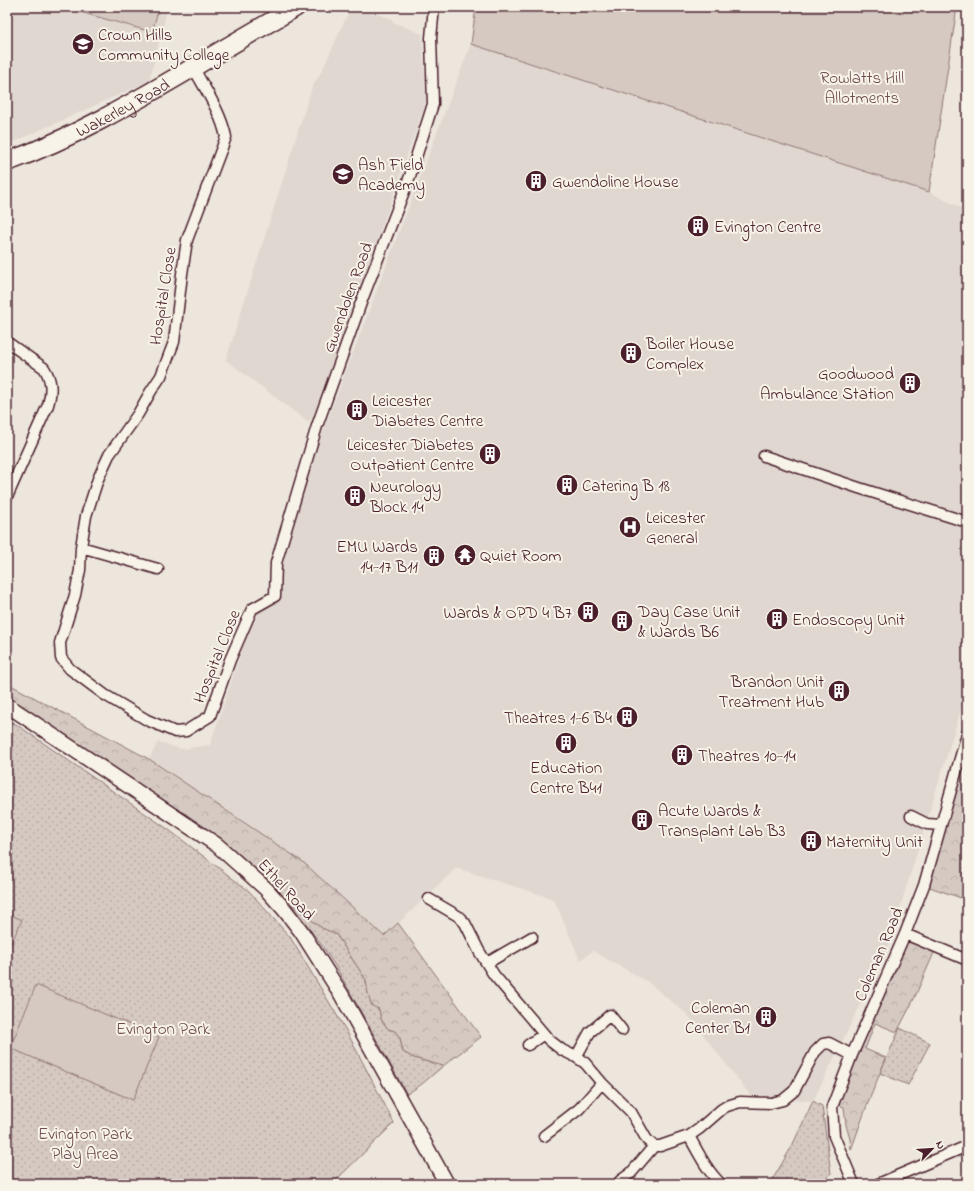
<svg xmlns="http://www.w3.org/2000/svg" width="974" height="1191" font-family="'Indie Flower',sans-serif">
<defs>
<pattern id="grass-dots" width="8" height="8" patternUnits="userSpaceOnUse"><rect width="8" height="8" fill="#d5c9c2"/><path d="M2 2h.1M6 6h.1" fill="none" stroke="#b8aca7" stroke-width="1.8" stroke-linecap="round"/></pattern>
<pattern id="forest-crowns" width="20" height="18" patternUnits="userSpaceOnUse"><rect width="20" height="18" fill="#d5c9c2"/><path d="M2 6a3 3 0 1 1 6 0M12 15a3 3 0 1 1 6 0" fill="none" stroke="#b8aca7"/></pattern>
</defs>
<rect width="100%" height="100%" fill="#ece6dd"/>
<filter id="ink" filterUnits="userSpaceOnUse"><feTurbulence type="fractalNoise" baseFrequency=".025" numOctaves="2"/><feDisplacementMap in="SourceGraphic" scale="8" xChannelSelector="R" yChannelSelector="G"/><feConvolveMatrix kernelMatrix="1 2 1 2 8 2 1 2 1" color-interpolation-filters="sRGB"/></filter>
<g filter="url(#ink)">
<path fill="#e0d7d0" d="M 7,7 L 168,7 L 149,81 L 7,145 Z
M 351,7 L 357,7 L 392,19 L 392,22 L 422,34 L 426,102 L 375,246 L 313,417 L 308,422 L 226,360 L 312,87 L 323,69 Z
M 471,44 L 929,192 L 967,211 L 967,690 L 887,950 L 813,1101 L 750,1095 L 688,1015 L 648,982 L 593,951 L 580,960 L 554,899 L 456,868 L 385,936 L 303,862 L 149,759 L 158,742 L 182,749 L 210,745 L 260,596 L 274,589 L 310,465 Z"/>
<path fill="url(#grass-dots)" stroke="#907476" d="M 7,718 L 169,830 L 249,891 L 290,937 L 347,1032 L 394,1123 L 332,1184 L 7,1184 Z
M 291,904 L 322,928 L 336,934 L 366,980 L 368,994 L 379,1009 L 381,1019 L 388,1029 L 395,1031 L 400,1038 L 403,1052 L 414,1058 L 443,1066 L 422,1084 L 407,1094 L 336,967 L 318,940 Z
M 900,1028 L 930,1043 L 908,1085 L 880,1073 Z
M 813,1101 L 822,1106 L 831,1174 L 819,1184 L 770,1184 L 792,1146 Z"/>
<path fill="url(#forest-crowns)" stroke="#907476" d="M 7,683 L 149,759 L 303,862 L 384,936 L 398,923 L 481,1037 L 443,1066 L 414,1058 L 403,1052 L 400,1038 L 395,1031 L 388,1029 L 381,1019 L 379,1009 L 372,1006 L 368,994 L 366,980 L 336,934 L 322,928 L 310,919 L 270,885 L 7,704 Z
M 967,734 L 967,884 L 961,898 L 924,885 Z
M 905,934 L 936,948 L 914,999 L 897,1032 L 875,1023 L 865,1049 L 886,1058 L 866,1108 L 851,1150 L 850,1139 L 846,1125 L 844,1107 L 835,1104 Z"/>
<path fill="#d5c9c2" stroke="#907476" d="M 62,7 L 159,7 L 152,32 Z
M 476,7 L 957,7 L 929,192 L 471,44 Z
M 7,913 L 22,920 L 7,952 Z
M 36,985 L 159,1037 L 133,1100 L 10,1048 Z"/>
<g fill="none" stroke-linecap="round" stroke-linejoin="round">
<g stroke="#4a1f2b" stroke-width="13">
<path id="street" d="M 193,67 C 205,89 221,112 226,137 L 187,240 L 182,274 L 174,342 L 161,376 L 151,391 L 138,414 L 109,455 L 98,479 L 86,516 L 81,547 L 80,570 L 75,595 L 60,643 L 61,658 L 70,669 L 105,695 L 147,720 L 175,732 L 186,731 L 210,716 L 230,660 L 252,609 L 275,596 L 276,563 L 317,426 L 362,300 L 410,176 L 433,104 L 431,38 L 434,7
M 7,342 L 44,368 C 52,380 52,391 48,405 L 7,497
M 764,456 L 859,488 L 967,522
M 81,547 L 158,569
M 911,816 L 927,824 L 941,825
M 429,899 L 458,916 L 465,923 L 479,951 L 494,975 L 549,1040 L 562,1050 L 576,1057 L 585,1063 L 602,1083 L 631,1112 L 647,1140 L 654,1146 L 660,1146 L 689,1136 L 699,1129 L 722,1109 L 727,1106 L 740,1102 L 771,1103 L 783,1100 L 794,1091 L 815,1052 L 823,1044 L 829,1043 L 852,1055
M 905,934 L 967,960
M 487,963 L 532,937
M 528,1045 L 544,1034
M 576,1057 L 590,1032 L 610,1015 L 622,1030
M 544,1136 L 579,1109 L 602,1083
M 689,1136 C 698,1152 707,1171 721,1184
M 622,1184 L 620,1181 L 631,1173 L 654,1146
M 854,1184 L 834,1136 L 832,1107 L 852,1055 L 905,934 L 924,885 L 967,734
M 878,1184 L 967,1146"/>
</g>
<g stroke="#4a1f2b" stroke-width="17">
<path id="secondary" d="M 7,705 L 217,845 L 266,889 L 284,909 L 301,931 L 341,994 L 447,1184"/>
</g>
<g stroke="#4a1f2b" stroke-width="21">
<g id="highway">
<path id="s1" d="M 7,162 C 75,137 131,104 194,67 C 228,46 262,27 296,7"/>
</g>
</g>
<use href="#street" stroke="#f7f3e8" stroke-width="10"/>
<use href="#secondary" stroke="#f7f3e8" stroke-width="14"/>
<use href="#highway" stroke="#f7f3e8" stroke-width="18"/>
</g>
</g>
<defs>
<g id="school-disc" transform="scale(1.15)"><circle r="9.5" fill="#4a1f2b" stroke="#f7f3e8"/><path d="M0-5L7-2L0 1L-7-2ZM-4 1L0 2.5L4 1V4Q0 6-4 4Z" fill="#fff"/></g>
<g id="building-disc" transform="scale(1.15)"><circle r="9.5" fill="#4a1f2b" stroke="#f7f3e8"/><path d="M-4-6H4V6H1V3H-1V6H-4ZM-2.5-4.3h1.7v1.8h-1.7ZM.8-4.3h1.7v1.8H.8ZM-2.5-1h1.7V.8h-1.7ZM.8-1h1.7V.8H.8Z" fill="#fff"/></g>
<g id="hospital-disc" transform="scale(1.15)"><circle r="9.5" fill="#4a1f2b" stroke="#f7f3e8"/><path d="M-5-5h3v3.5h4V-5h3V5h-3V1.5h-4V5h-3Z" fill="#fff"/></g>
<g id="temple-disc" transform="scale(1.15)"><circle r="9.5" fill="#4a1f2b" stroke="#f7f3e8"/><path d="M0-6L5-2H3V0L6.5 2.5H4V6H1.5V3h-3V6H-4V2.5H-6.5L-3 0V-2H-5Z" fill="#fff"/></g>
</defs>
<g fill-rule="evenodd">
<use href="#school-disc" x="83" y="44"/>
<use href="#school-disc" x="343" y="174"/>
<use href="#building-disc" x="536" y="181"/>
<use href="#building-disc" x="698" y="226"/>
<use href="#building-disc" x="631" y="353"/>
<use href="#building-disc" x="910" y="383"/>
<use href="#building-disc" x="357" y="410"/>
<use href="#building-disc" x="490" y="454"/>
<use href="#building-disc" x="567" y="485"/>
<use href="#building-disc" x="355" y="496"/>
<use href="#hospital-disc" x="630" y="527"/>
<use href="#temple-disc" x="465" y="555"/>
<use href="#building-disc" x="434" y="556"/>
<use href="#building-disc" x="588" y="612"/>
<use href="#building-disc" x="777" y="619"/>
<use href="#building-disc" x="622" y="621"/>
<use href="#building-disc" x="839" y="691"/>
<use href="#building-disc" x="627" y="717"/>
<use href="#building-disc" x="566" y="743"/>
<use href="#building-disc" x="682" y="755"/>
<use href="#building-disc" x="642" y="820"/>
<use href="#building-disc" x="811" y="841"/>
<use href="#building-disc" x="766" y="1017"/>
</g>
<g text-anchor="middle" stroke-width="4" stroke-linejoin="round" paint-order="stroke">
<g font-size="17" fill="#4a1f2b" stroke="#f7f3e8" text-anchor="start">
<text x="98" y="40">Crown Hills<tspan x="98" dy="20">Community College</tspan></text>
<text x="358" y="170">Ash Field<tspan x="358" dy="20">Academy</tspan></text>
<text x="552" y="187">Gwendoline House</text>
<text x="714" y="232">Evington Centre</text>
<text x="646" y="349">Boiler House<tspan x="646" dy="20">Complex</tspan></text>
<text x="894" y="379" text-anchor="end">Goodwood<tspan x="894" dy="20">Ambulance Station</tspan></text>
<text x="372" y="406">Leicester<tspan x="372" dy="20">Diabetes Centre</tspan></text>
<text x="474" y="450" text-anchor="end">Leicester Diabetes<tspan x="474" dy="20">Outpatient Centre</tspan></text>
<text x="582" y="491">Catering B 18</text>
<text x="370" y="492">Neurology<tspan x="370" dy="20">Block 14</tspan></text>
<text x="646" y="523">Leicester<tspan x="646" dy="20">General</tspan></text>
<text x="418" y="552" text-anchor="end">EMU Wards<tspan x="418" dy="20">14-17 B11</tspan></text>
<text x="480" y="561">Quiet Room</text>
<text x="638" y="617">Day Case Unit<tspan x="638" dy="20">&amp; Wards B6</tspan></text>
<text x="572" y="618" text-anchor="end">Wards &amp; OPD 4 B7</text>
<text x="792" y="625">Endoscopy Unit</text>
<text x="824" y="687" text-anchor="end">Brandon Unit<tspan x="824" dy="20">Treatment Hub</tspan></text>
<text x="612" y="723" text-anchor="end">Theatres 1-6 B4</text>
<text x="698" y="761">Theatres 10-14</text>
<text x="566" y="773" text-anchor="middle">Education<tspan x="566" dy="20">Centre B41</tspan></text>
<text x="658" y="816">Acute Wards &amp;<tspan x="658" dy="20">Transplant Lab B3</tspan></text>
<text x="826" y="847">Maternity Unit</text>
<text x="750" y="1013" text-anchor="end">Coleman<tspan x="750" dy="20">Center B1</tspan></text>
</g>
<g font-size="17" fill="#6d4a51" stroke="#f7f3e8">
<text x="862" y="83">Rowlatts Hill<tspan x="862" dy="20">Allotments</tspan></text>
<text x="163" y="1034">Evington Park</text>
<text x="85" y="1139">Evington Park<tspan x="85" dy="20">Play Area</tspan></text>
</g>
<g font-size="17" fill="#4a1f2b" stroke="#f7f3e8">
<text dy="6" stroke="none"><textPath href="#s1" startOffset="128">Wakerley Road</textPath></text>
<text transform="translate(162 296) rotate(-81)" y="6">Hospital Close</text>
<text transform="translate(347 297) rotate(-70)" y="6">Gwendolen Road</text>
<text transform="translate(216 656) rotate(-68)" y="6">Hospital Close</text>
<text transform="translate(287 889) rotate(48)" y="6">Ethel Road</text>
<text transform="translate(878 954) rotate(-67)" y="6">Coleman Road</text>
</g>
</g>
<rect width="974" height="1191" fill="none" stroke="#f7f3e8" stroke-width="24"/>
<rect x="12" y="12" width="950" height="1167" fill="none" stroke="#4a1f2b" stroke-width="1.5" filter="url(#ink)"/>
<g transform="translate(932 1149) rotate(65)" stroke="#f7f3e8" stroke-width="3" paint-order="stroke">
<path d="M0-3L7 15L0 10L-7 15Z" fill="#4a1f2b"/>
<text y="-6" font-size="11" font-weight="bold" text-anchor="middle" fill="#4a1f2b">N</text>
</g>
</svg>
